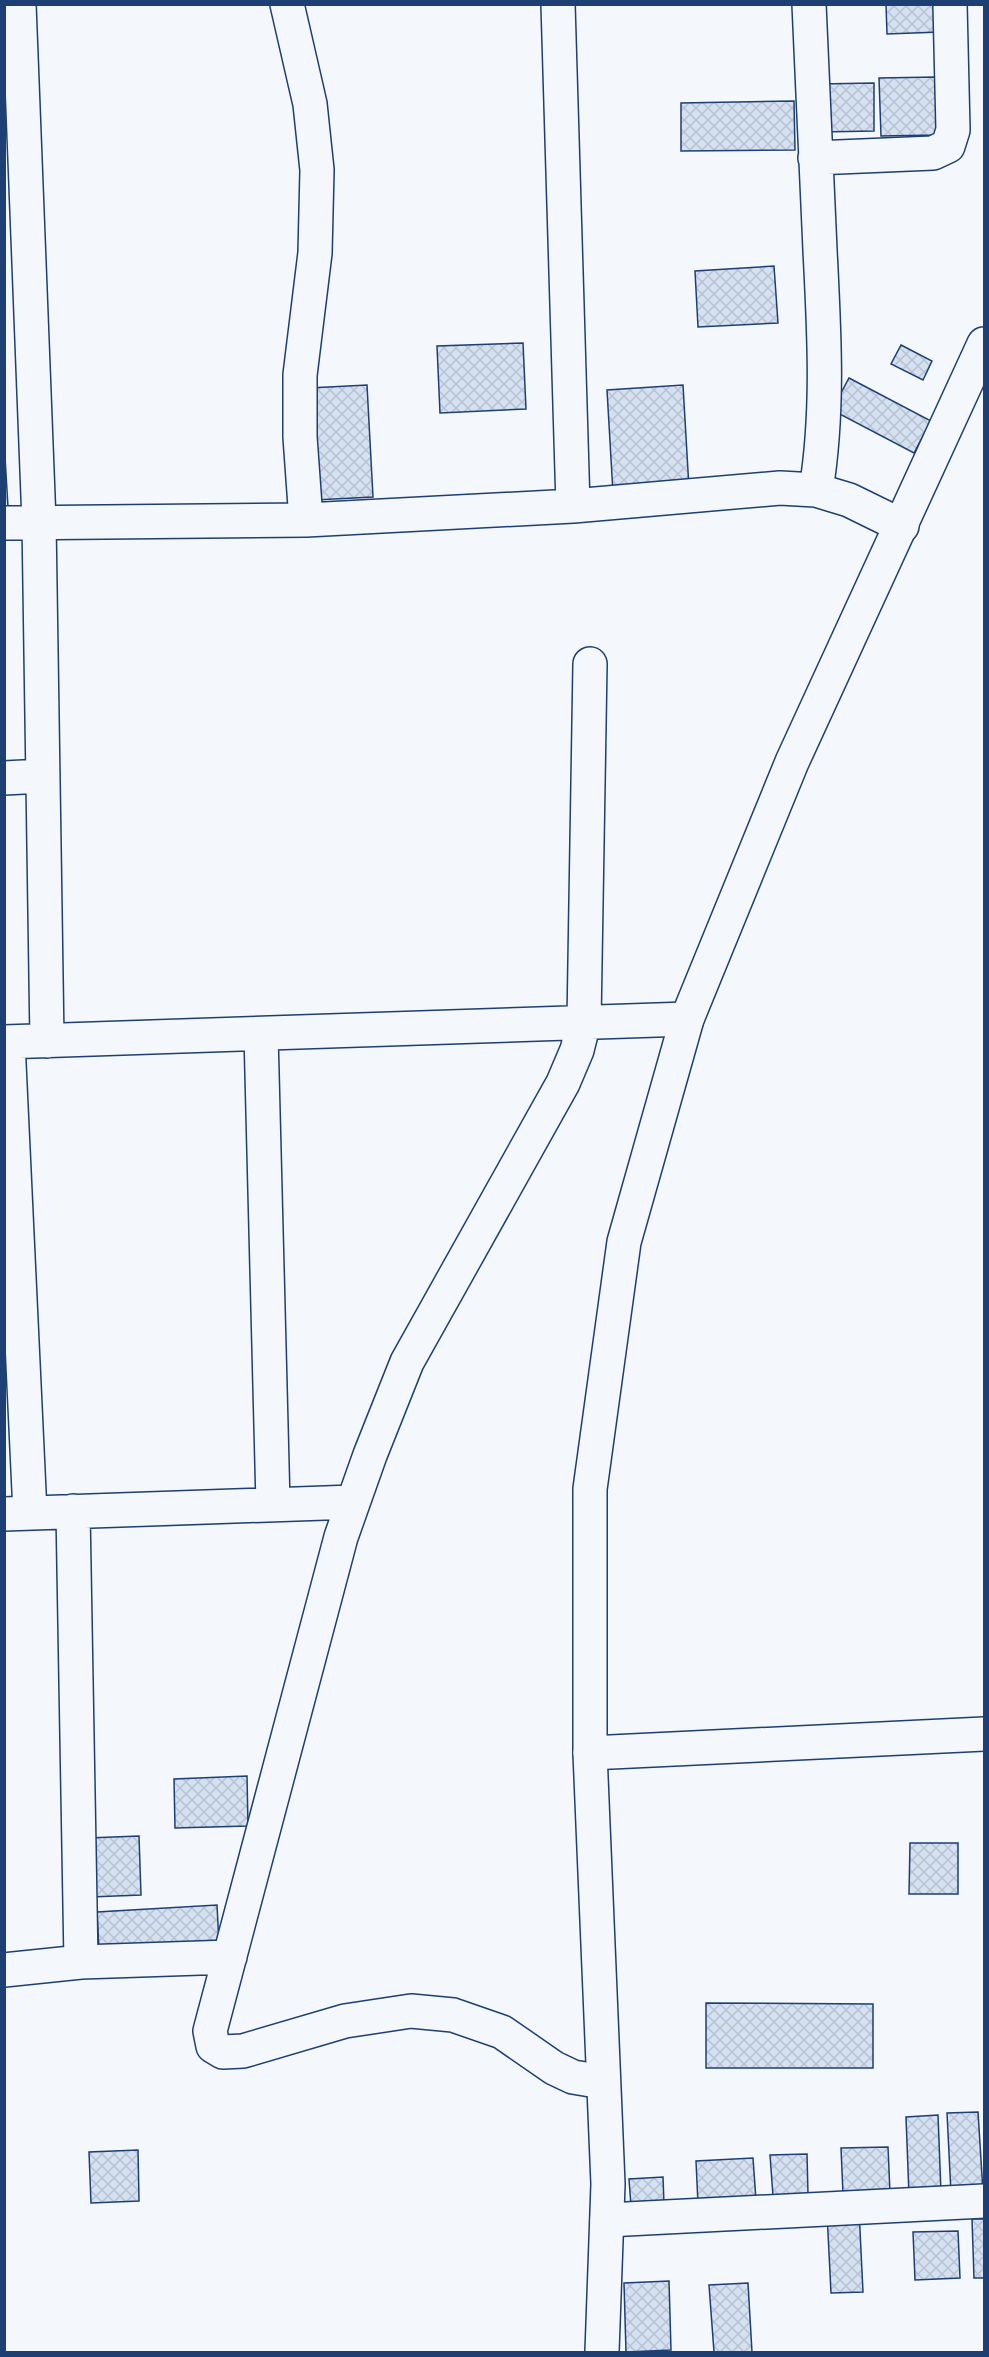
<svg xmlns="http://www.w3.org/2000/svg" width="989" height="2357" font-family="'DejaVu Sans',sans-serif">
<defs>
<pattern id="building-cross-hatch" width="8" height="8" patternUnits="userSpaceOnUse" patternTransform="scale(1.5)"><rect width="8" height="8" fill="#d5e0f0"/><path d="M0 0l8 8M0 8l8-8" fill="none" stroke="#b6c1d1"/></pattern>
</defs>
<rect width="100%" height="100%" fill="#f4f7fb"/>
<path fill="url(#building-cross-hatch)" stroke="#1d3f73" stroke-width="1.5" d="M 886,4 L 939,4 L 940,32 L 887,34 Z
M 936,77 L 937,135 L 881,136 L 879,78 Z
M 874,83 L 874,131 L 820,132 L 820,84 Z
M 794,101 L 795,150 L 681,151 L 681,103 Z
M 774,266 L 778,323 L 698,327 L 695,271 Z
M 523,343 L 526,409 L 440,413 L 437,346 Z
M 901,345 L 932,361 L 923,380 L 891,364 Z
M 849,378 L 931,421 L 914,453 L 832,410 Z
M 367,385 L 373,497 L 315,500 L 309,388 Z
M 683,385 L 689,488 L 613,493 L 607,390 Z
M 4,440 L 8,507 L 4,507 Z
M 247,1776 L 248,1826 L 175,1828 L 174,1779 Z
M 139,1836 L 141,1895 L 90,1897 L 88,1838 Z
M 910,1843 L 958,1843 L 958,1894 L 909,1894 Z
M 217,1905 L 220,1962 L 100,1969 L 97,1912 Z
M 706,2003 L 873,2004 L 873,2068 L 706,2068 Z
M 978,2112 L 983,2192 L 951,2193 L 947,2113 Z
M 938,2115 L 941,2193 L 909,2195 L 906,2117 Z
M 888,2147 L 890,2193 L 843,2194 L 841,2148 Z
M 138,2150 L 139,2201 L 91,2203 L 89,2152 Z
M 807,2154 L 808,2194 L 773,2196 L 770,2155 Z
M 753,2158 L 756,2200 L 698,2204 L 696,2161 Z
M 663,2177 L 664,2204 L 631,2206 L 629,2179 Z
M 859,2210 L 863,2292 L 831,2293 L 827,2213 Z
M 972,2219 L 984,2219 L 984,2278 L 974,2278 Z
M 958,2231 L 960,2278 L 915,2280 L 913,2232 Z
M 669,2281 L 671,2350 L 626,2352 L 624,2283 Z
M 748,2283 L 752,2352 L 714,2352 L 709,2285 Z"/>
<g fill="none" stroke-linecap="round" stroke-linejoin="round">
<g stroke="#1d3f73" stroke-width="36">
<path id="minor" d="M 19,4 L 39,522 L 47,1041
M 287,4 L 310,104 L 317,170 L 315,253 L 300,375 L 300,437 L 306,520
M 558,4 L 573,506
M 809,4 C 812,86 816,168 820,250 C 824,330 829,410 816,490
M 815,158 L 933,153 L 948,146 L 953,130 L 950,4
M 4,523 L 306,520 L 573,506 L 780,488 L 816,490 L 849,500 L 902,526
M 590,664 L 584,1022 L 577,1050 L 563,1083 L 407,1362 L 370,1455 L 341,1537 L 210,2031 L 213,2046 L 223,2052 L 243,2051 L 345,2021 L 411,2011 L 453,2015 L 502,2032 L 554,2068 L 573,2077 L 603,2082
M 4,778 L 43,776
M 261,1034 L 273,1504
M 4,1042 L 687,1019
M 8,1042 L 30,1513
M 73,1511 L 81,1962
M 4,1514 L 353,1502
M 590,1753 L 984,1734
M 4,1970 L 81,1962 L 230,1957
M 607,2220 L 984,2201"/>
</g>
<g stroke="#1d3f73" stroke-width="36">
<path id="tertiary" d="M 602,2352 L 608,2184 L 590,1753 L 590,1489 L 624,1242 L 687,1019 L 792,762 L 984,344"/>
</g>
<use href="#minor" stroke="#f4f7fb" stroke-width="33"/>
<use href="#tertiary" stroke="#f4f7fb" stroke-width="33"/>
</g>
<rect width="989" height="2357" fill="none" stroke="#1d3f73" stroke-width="12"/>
</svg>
